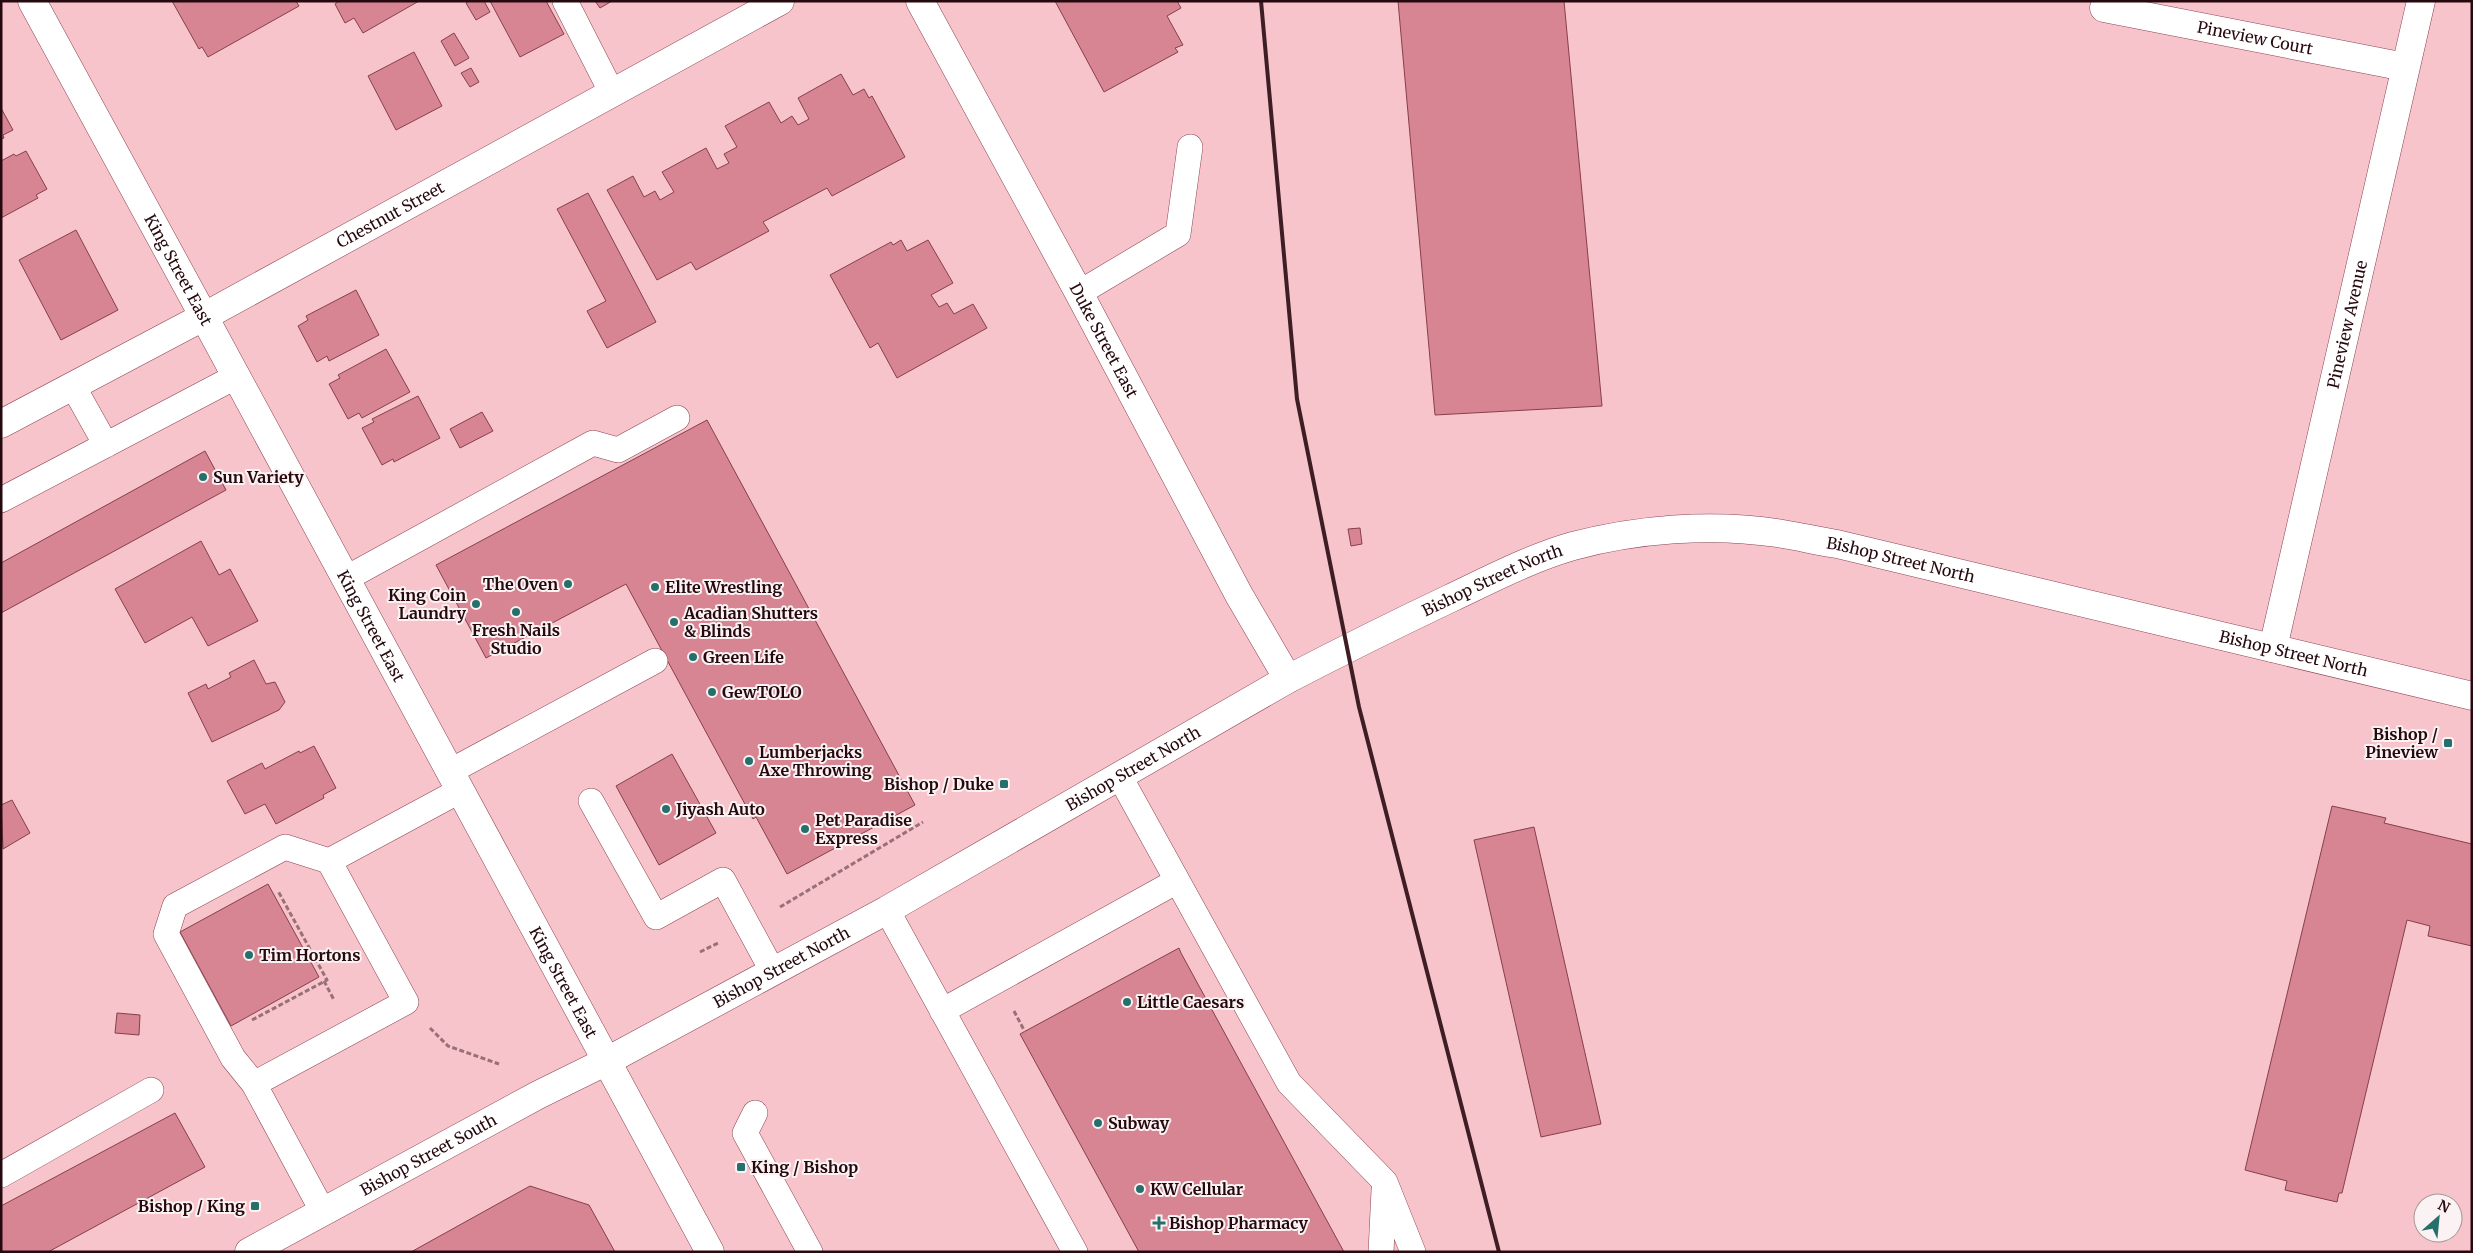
<svg xmlns="http://www.w3.org/2000/svg" width="2473" height="1253" font-family="Merriweather,serif">
<rect width="100%" height="100%" fill="#f8c4cb"/>
<path fill="#d78592" stroke="#863f4c" d="M 172,1 L 296,1 L 299,6 L 208,57 L 202,47 L 199,49 Z
M 339,1 L 419,1 L 363,33 L 354,18 L 345,23 L 335,4 Z
M 469,1 L 484,1 L 490,12 L 476,20 L 466,3 Z
M 490,1 L 546,1 L 564,34 L 520,57 Z
M 595,1 L 612,1 L 600,8 Z
M 1055,1 L 1177,1 L 1181,8 L 1167,16 L 1183,45 L 1175,48 L 1178,52 L 1104,92 Z
M 1398,1 L 1564,1 L 1602,406 L 1435,415 Z
M 454,33 L 469,58 L 455,66 L 441,41 Z
M 414,52 L 442,106 L 396,130 L 368,76 Z
M 471,68 L 479,82 L 470,87 L 461,73 Z
M 841,74 L 853,95 L 864,89 L 869,98 L 872,96 L 905,157 L 832,196 L 827,188 L 763,222 L 769,231 L 696,270 L 691,262 L 657,280 L 607,190 L 633,176 L 644,197 L 655,191 L 660,200 L 674,192 L 662,172 L 706,148 L 717,169 L 729,163 L 724,154 L 737,147 L 725,126 L 769,102 L 781,123 L 792,116 L 798,125 L 809,119 L 798,98 Z
M 1,108 L 13,130 L 3,135 L 4,138 L 1,139 Z
M 26,151 L 47,189 L 36,195 L 38,198 L 1,218 L 1,161 L 14,154 L 16,156 Z
M 588,193 L 656,322 L 607,348 L 587,311 L 606,301 L 557,209 Z
M 76,230 L 118,310 L 61,340 L 19,260 Z
M 901,240 L 907,251 L 928,240 L 953,283 L 931,295 L 939,307 L 947,303 L 954,314 L 973,304 L 987,328 L 897,378 L 878,343 L 870,348 L 830,275 L 891,242 L 893,245 Z
M 356,290 L 379,335 L 329,361 L 327,356 L 317,362 L 298,326 L 308,320 L 306,316 Z
M 386,349 L 410,392 L 362,418 L 359,413 L 348,419 L 329,384 L 340,378 L 338,375 Z
M 418,396 L 440,438 L 394,462 L 393,459 L 382,465 L 362,428 L 374,422 L 372,419 Z
M 482,412 L 493,431 L 460,448 L 450,429 Z
M 707,420 L 915,805 L 787,874 L 756,817 L 753,819 L 626,584 L 486,658 L 436,565 Z
M 205,451 L 226,490 L 1,613 L 1,563 Z
M 1360,528 L 1362,544 L 1351,546 L 1348,529 Z
M 201,541 L 219,575 L 230,569 L 258,621 L 208,646 L 192,617 L 145,643 L 115,589 Z
M 254,660 L 266,684 L 275,682 L 285,702 L 279,710 L 212,742 L 188,693 L 206,684 L 208,689 L 231,677 L 229,673 Z
M 314,746 L 336,788 L 323,795 L 324,798 L 276,824 L 265,804 L 245,814 L 227,781 L 262,763 L 265,769 L 299,751 L 300,753 Z
M 672,754 L 716,833 L 659,865 L 616,786 Z
M 12,800 L 30,833 L 3,849 L 1,805 Z
M 2332,806 L 2386,818 L 2384,823 L 2472,844 L 2472,946 L 2428,936 L 2430,926 L 2407,920 L 2342,1193 L 2339,1193 L 2337,1202 L 2285,1190 L 2287,1181 L 2245,1170 Z
M 1534,827 L 1601,1124 L 1541,1137 L 1474,840 Z
M 268,884 L 319,977 L 231,1026 L 180,932 Z
M 1179,948 L 1181,953 L 1344,1252 L 1139,1252 L 1020,1034 Z
M 117,1013 L 140,1015 L 139,1035 L 115,1033 Z
M 175,1113 L 205,1167 L 48,1252 L 1,1252 L 1,1206 Z
M 530,1186 L 589,1205 L 615,1252 L 411,1252 Z"/>
<g fill="none" stroke-linecap="round" stroke-linejoin="round">
<g stroke="#8c4451" stroke-width="26">
<path id="service" d="M 565,1 L 612,93
M 1079,293 L 1178,234 L 1190,147
M 73,386 L 106,445
M 1,500 L 237,376
M 345,579 L 593,443 L 618,450 L 677,418
M 449,772 L 655,661
M 1120,777 L 1289,1083 L 1385,1182 L 1413,1252
M 591,801 L 656,917 L 723,880 L 773,972
M 887,910 L 1075,1252
M 942,1011 L 1177,881
M 254,1084 L 233,1058 L 166,934 L 175,906 L 285,847 L 329,861
M 755,1113 L 745,1133 L 810,1252
M 1,1175 L 151,1090
M 323,1212 L 254,1084 L 406,1002 L 329,861 L 459,791
M 1381,1252 L 1384,1190"/>
</g>
<g stroke="#8c4451" stroke-width="29">
<g id="minor">
<path id="s1" d="M 920,1 L 1079,293 L 1239,595 L 1288,679"/>
<path id="s2" d="M 2104,8 L 2405,67"/>
<path id="s3" d="M 1,424 L 205,316 L 780,1"/>
<path id="s4" d="M 2273,648 L 2421,1"/>
<path id="s5" d="M 249,1252 L 538,1095 L 607,1061"/>
</g>
</g>
<g stroke="#8c4451" stroke-width="29">
<g id="secondary">
<path id="s6" d="M 32,1 C 260,417 483,836 710,1252"/>
<path id="s7" d="M 607,1061 L 887,910 L 1288,679 C 1342,651 1396,624 1451,598 C 1491,579 1531,558 1573,546 C 1637,529 1711,523 1777,533 C 1797,536 1817,541 1837,544 L 2472,696"/>
</g>
</g>
<path stroke="#9a7077" stroke-width="3" stroke-dasharray="5 2.5" stroke-linecap="butt" d="M 780,907 L 923,822
M 700,952 L 718,943
M 324,981 L 334,1000
M 1014,1011 L 1025,1032
M 252,1020 L 327,980 L 278,891
M 430,1028 L 448,1046 L 499,1064"/>
<use href="#service" stroke="#fff" stroke-width="25"/>
<use href="#minor" stroke="#fff" stroke-width="28"/>
<use href="#secondary" stroke="#fff" stroke-width="28"/>
<path stroke="#3e1e24" stroke-width="4" d="M 1261,1 L 1297,399 L 1359,707 L 1499,1252"/>
</g>
<g fill="#26706c" stroke="#fbf2f3" stroke-width="2">
<circle cx="203" cy="477" r="5"/>
<circle cx="568" cy="584" r="5"/>
<circle cx="655" cy="587" r="5"/>
<circle cx="476" cy="604" r="5"/>
<circle cx="516" cy="612" r="5"/>
<circle cx="674" cy="622" r="5"/>
<circle cx="693" cy="657" r="5"/>
<circle cx="712" cy="692" r="5"/>
<rect x="2443" y="738" width="10" height="10" rx="2.5"/>
<circle cx="749" cy="761" r="5"/>
<rect x="999" y="779" width="10" height="10" rx="2.5"/>
<circle cx="666" cy="809" r="5"/>
<circle cx="805" cy="829" r="5"/>
<circle cx="249" cy="955" r="5"/>
<circle cx="1127" cy="1002" r="5"/>
<circle cx="1098" cy="1123" r="5"/>
<rect x="736" y="1162" width="10" height="10" rx="2.5"/>
<circle cx="1140" cy="1189" r="5"/>
<rect x="250" y="1201" width="10" height="10" rx="2.5"/>
<path d="M1156.5 1215.5h5v5h5v5h-5v5h-5v-5h-5v-5h5z"/>
</g>
<g text-anchor="middle" stroke-width="4" stroke-linejoin="round" paint-order="stroke">
<g font-size="16" fill="#26090f" stroke="#fbf2f3">
<text dy="6" stroke="none"><textPath href="#s2" startOffset="154">Pineview Court</textPath></text>
<text dy="6" stroke="none"><textPath href="#s3" startOffset="442">Chestnut Street</textPath></text>
<text dy="6" stroke="none"><textPath href="#s6" startOffset="306">King Street East</textPath></text>
<text dy="6" stroke="none"><textPath href="#s4" startOffset="332">Pineview Avenue</textPath></text>
<text dy="6" stroke="none"><textPath href="#s1" startOffset="386">Duke Street East</textPath></text>
<text dy="6" stroke="none"><textPath href="#s7" startOffset="1428">Bishop Street North</textPath></text>
<text dy="6" stroke="none"><textPath href="#s7" startOffset="1008">Bishop Street North</textPath></text>
<text dy="6" stroke="none"><textPath href="#s6" startOffset="711">King Street East</textPath></text>
<text dy="6" stroke="none"><textPath href="#s7" startOffset="1832">Bishop Street North</textPath></text>
<text dy="6" stroke="none"><textPath href="#s7" startOffset="602">Bishop Street North</textPath></text>
<text dy="6" stroke="none"><textPath href="#s7" startOffset="198">Bishop Street North</textPath></text>
<text dy="6" stroke="none"><textPath href="#s6" startOffset="1116">King Street East</textPath></text>
<text dy="6" stroke="none"><textPath href="#s5" startOffset="204">Bishop Street South</textPath></text>
</g>
<g font-size="16" font-weight="bold" fill="#26090f" stroke="#fbf2f3" text-anchor="start">
<text x="213" y="483">Sun Variety</text>
<text x="558" y="590" text-anchor="end">The Oven</text>
<text x="665" y="593">Elite Wrestling</text>
<text x="466" y="601" text-anchor="end">King Coin<tspan x="466" dy="18">Laundry</tspan></text>
<text x="684" y="619">Acadian Shutters<tspan x="684" dy="18">&amp; Blinds</tspan></text>
<text x="516" y="636" text-anchor="middle">Fresh Nails<tspan x="516" dy="18">Studio</tspan></text>
<text x="703" y="663">Green Life</text>
<text x="722" y="698">GewTOLO</text>
<text x="2438" y="740" text-anchor="end">Bishop /<tspan x="2438" dy="18">Pineview</tspan></text>
<text x="759" y="758">Lumberjacks<tspan x="759" dy="18">Axe Throwing</tspan></text>
<text x="994" y="790" text-anchor="end">Bishop / Duke</text>
<text x="676" y="815">Jiyash Auto</text>
<text x="815" y="826">Pet Paradise<tspan x="815" dy="18">Express</tspan></text>
<text x="259" y="961">Tim Hortons</text>
<text x="1137" y="1008">Little Caesars</text>
<text x="1108" y="1129">Subway</text>
<text x="751" y="1173">King / Bishop</text>
<text x="1150" y="1195">KW Cellular</text>
<text x="245" y="1212" text-anchor="end">Bishop / King</text>
<text x="1169" y="1229">Bishop Pharmacy</text>
</g>
</g>
<rect width="2473" height="1253" fill="none" stroke="#26090f" stroke-width="5"/>
<g transform="translate(2438 1218) rotate(27)"><circle r="24" fill="#fbf2f3" stroke="#a69598"/>
<path d="M0-4L9 19L0 12L-9 19Z" fill="#26706c"/>
<text y="-8" font-size="14" font-weight="bold" text-anchor="middle" fill="#26090f">N</text>
</g>
</svg>
